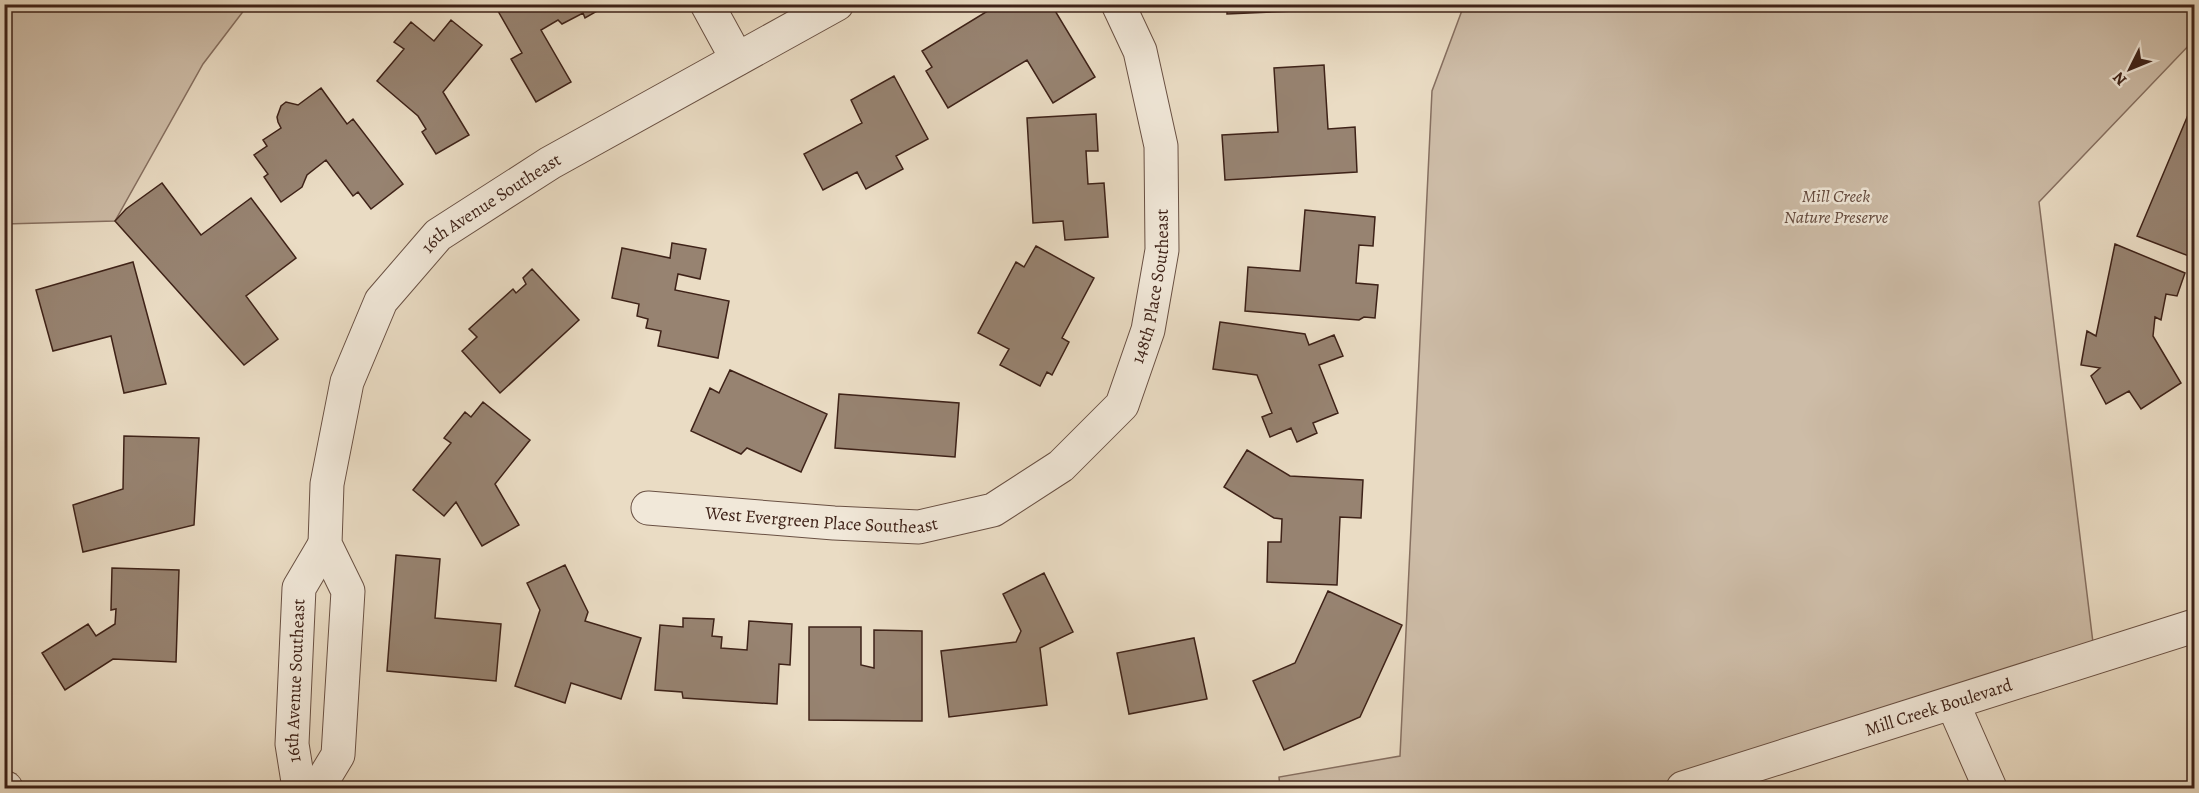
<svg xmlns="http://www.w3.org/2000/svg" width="2199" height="793" font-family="Alegreya,serif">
<rect width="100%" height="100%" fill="#eadcc4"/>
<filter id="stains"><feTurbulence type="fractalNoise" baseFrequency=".00333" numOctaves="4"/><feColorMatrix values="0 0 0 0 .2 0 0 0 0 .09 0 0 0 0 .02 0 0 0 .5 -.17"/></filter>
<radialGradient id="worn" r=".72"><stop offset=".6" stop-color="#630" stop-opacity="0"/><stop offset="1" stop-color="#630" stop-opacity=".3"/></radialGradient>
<path fill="#cdbca7" stroke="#866f60" stroke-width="1.5" d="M 4,5 L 248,5 L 203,64 L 115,221 L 5,224 Z
M 1464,5 L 2194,5 L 2194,40 L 2039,202 L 2095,659 L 1683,788 L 1280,788 L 1279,777 L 1400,756 L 1432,91 Z"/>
<path fill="#978371" stroke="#3e2218" stroke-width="1.5" d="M 494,4 L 596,4 L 599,10 L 585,18 L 583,13 L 562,24 L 558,20 L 541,30 L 571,82 L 536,102 L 511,59 L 522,53 Z
M 999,4 L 1033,4 L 1035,8 L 1041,4 L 1051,4 L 1095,77 L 1053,103 L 1027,60 L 948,108 L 926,71 L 932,67 L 922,51 Z
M 1227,4 L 1294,4 L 1294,11 L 1227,14 Z
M 451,20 L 482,45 L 443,92 L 469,135 L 436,154 L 422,132 L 426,129 L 418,116 L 377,81 L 404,49 L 394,42 L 411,22 L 434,41 Z
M 1324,65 L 1328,129 L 1355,127 L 1357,172 L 1225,180 L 1222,135 L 1278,132 L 1274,68 Z
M 894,76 L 928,139 L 896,156 L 903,169 L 866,189 L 857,172 L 823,190 L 804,154 L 862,123 L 851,100 Z
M 321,88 L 347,124 L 353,119 L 403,184 L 371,209 L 358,192 L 353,196 L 326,160 L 307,175 L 302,187 L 281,202 L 264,177 L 268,174 L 254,155 L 267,146 L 263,140 L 281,128 L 278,122 L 277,117 L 281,106 L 286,102 L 298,105 Z
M 1096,114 L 1098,151 L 1086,151 L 1088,184 L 1104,183 L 1108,237 L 1065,240 L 1063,221 L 1033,223 L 1027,118 Z
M 2188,115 L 2194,118 L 2194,258 L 2137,236 Z
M 162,183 L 201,235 L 251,198 L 296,258 L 246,296 L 278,339 L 244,365 L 115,221 L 126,209 Z
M 1305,210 L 1375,217 L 1373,246 L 1359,245 L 1356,283 L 1378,285 L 1375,318 L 1364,317 L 1359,320 L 1245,311 L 1248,267 L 1300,271 Z
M 672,243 L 706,249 L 700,279 L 678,274 L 675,290 L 729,301 L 718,358 L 658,346 L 661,331 L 646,328 L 648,319 L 637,316 L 639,304 L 612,298 L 622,248 L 670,258 Z
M 2115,244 L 2185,273 L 2177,296 L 2166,294 L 2161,320 L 2155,317 L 2153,336 L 2181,383 L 2141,409 L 2129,391 L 2106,404 L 2091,376 L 2100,368 L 2081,365 L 2087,331 L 2096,336 Z
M 1036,246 L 1094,278 L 1062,338 L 1069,342 L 1052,375 L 1047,372 L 1040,386 L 1000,365 L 1009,349 L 978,333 L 1016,262 L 1024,267 Z
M 133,262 L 166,384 L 124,393 L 111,336 L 53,351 L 36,290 Z
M 532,269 L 579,320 L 500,393 L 462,351 L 477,337 L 469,329 L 513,289 L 516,293 L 526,284 L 523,278 Z
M 1220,322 L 1305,334 L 1309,345 L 1334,335 L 1343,356 L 1319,365 L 1338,413 L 1313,423 L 1317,433 L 1297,442 L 1291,428 L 1270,437 L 1262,417 L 1272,413 L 1257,375 L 1213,369 Z
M 730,370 L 827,414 L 801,472 L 747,448 L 741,454 L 691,431 L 710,388 L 719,393 Z
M 839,394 L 959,403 L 955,457 L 835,448 Z
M 483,402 L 530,440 L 495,484 L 519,525 L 482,546 L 456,502 L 444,516 L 413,490 L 451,443 L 444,438 L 465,412 L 471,417 Z
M 124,436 L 199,438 L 194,525 L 83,552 L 73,505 L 123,489 Z
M 1247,450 L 1290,476 L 1363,480 L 1361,518 L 1340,517 L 1337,585 L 1267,582 L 1268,542 L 1281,542 L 1282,519 L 1274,518 L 1224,487 Z
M 396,555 L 440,559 L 435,618 L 501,624 L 496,681 L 387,671 Z
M 565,565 L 588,612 L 585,621 L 641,638 L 621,699 L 571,683 L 565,703 L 515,686 L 540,610 L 527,583 Z
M 112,568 L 179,570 L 176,662 L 113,659 L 65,690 L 42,653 L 88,624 L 96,636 L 115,624 L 116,609 L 111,610 Z
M 1044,573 L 1073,632 L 1040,648 L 1047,705 L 949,717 L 941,651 L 1016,642 L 1021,631 L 1003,594 Z
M 1328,591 L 1402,625 L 1360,717 L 1284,750 L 1253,681 L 1295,663 Z
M 683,618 L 714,619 L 712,636 L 722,637 L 721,648 L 747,650 L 749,621 L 792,624 L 790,665 L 779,664 L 777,704 L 683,698 L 682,692 L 655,690 L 660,625 L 683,627 Z
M 809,627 L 861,627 L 861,665 L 874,668 L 874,630 L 922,631 L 922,721 L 809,720 Z
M 1194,638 L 1207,699 L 1129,714 L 1117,653 Z"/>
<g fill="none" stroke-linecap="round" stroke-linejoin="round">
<g stroke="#695043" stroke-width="35">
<g id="minor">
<path d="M 707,4 L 737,59"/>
<path id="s1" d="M 648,508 L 834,523 L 919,527 L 993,510 L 1061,466 L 1122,405 L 1148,330 L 1162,250 L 1161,146 L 1140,51 L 1118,4"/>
<path d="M 1953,704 L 1990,788"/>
<path id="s2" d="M 299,788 L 292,744 L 299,588 L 325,544"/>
<path id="s3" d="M 318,788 L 338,755 L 348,591 L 325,544 L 327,484 L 347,382 L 381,301 L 438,235 L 550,163 L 837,4"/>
</g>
</g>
<g stroke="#695043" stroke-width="35">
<g id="tertiary">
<path d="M 4,788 L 6,788"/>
<path id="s4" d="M 1683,788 L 2194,626"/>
</g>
</g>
<use href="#minor" stroke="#f1e8d9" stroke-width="33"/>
<use href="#tertiary" stroke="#f1e8d9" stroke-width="33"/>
</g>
<g text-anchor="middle" stroke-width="5" stroke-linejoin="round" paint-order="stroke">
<g font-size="18" font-style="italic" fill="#62483c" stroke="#f1e8d9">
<text x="1836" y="202">Mill Creek<tspan x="1836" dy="21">Nature Preserve</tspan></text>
</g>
<g font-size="18" fill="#3e2218" stroke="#f1e8d9">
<text dy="6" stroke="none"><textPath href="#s3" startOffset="656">16th Avenue Southeast</textPath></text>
<text dy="6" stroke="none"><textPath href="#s1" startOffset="638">148th Place Southeast</textPath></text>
<text dy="6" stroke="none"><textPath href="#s1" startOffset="174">West Evergreen Place Southeast</textPath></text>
<text dy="6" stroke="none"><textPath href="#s2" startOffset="108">16th Avenue Southeast</textPath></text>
<text dy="6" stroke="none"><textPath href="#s4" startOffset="268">Mill Creek Boulevard</textPath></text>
</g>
</g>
<rect width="2199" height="793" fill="none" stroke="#eadcc4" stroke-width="24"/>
<rect x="6" y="6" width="2187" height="781" fill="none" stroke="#3e2218" stroke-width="3"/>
<rect x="12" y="12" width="2175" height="769" fill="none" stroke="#3e2218" stroke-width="1.5"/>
<g transform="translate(2130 69) rotate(227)" stroke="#f1e8d9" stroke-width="4.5" paint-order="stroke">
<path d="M0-4.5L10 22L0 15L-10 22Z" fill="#3e2218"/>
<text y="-9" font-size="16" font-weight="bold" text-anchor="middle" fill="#3e2218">N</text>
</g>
<rect width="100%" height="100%" filter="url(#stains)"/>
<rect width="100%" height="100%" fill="url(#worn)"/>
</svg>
